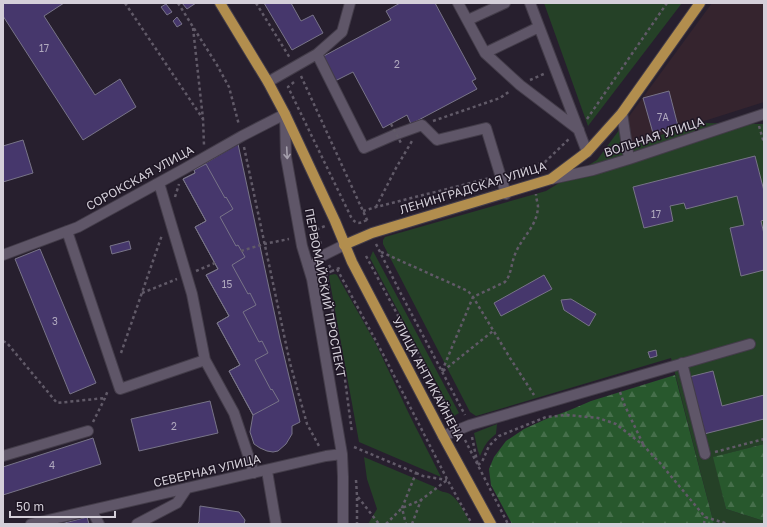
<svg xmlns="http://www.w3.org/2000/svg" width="767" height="527" font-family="'Golos Text',sans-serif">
<defs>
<pattern id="forest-firs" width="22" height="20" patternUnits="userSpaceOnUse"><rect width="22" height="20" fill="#28582d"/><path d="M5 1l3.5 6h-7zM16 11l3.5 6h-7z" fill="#466f4b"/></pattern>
</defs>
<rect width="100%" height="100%" fill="#271f2e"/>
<path fill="#35242e" d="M 712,3 L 764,3 L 764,102 L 632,144 L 625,122 Z"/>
<path fill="#254127" d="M 544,3 L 682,3 L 588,126 Z
M 625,122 L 632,144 L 699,123 L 764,124 L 764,444 L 714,457 L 726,509 L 764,521 L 764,524 L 714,524 L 671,358 L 476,416 L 470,412 L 383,244 L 383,240 L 385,237 L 546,191 L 597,160 Z
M 373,251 L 459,413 L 454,416 L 370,258 Z
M 335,274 L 337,275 L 376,344 L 410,416 L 441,477 L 415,466 L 359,442 L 329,277 L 330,275 Z
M 497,424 L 496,434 C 486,442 485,445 480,456 L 478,451 L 474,433 Z
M 364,457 L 435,487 C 441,493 444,491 450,494 C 460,501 465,514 471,524 L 368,524 L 377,509 L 367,479 Z"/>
<path fill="url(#forest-firs)" d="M 675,375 L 714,524 L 512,524 L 491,485 L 489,469 L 494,457 L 506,441 L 524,429 L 546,419 L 570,410 L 591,401 Z
M 764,444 L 764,521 L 726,509 L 713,457 Z"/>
<path fill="#46376c" stroke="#787488" d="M 3,3 L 64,3 L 44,16 L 95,95 L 120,79 L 136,107 L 83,140 L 3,16 Z
M 182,3 L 196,3 L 187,9 Z
M 264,3 L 291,3 L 301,21 L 313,15 L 323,33 L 292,50 Z
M 400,3 L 435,3 L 476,79 L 472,81 L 477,89 L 411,124 L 407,115 L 383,128 L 353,72 L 335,81 L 322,57 L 391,20 L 386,11 Z
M 166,4 L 172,12 L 167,15 L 161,7 Z
M 177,17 L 182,24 L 177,27 L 173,21 Z
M 669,91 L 678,126 L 653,133 L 643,98 Z
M 23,140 L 33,173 L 3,182 L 3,146 Z
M 238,144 L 280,339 L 300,422 L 292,426 L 292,434 L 286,444 L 278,451 L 273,452 L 267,451 L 260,448 L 254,444 L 250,432 L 253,415 L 229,371 L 240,365 L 217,323 L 229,316 L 206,275 L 218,269 L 195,227 L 206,221 L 183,179 L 195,173 L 194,170 Z
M 755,156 L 764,191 L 764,220 L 761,221 L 764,234 L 764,270 L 741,276 L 730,228 L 744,225 L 737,196 L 686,209 L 684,203 L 670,206 L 673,221 L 644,228 L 633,187 Z
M 206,164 L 225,198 L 226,197 L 233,209 L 220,217 L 236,246 L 238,245 L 245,257 L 232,265 L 248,294 L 250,293 L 256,305 L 243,312 L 259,342 L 262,341 L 268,353 L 255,360 L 271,390 L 272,389 L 279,401 L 253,415 L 229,371 L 240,365 L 217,323 L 229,316 L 206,275 L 218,269 L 195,227 L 206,221 L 183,179 L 195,173 L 194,170 Z
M 129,241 L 131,249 L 112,254 L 110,246 Z
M 40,249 L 96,383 L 70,394 L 15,259 Z
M 544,275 L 552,289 L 501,316 L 494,303 Z
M 571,299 L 596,314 L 589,326 L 564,310 L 561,300 Z
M 656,350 L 657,356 L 650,358 L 648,352 Z
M 713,371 L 722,406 L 764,395 L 764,419 L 704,434 L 689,377 Z
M 210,401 L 218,433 L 139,451 L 131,419 Z
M 93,438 L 101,464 L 3,495 L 3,467 Z
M 200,506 L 239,512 L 245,520 L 244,524 L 197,524 L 199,522 Z
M 87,517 L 89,524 L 61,524 Z"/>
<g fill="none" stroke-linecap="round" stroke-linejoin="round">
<g stroke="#433c49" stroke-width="12">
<path id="minor" d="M 458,3 L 485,53 L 520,85 L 579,130
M 530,3 L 587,152
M 468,20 L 505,3
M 485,53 L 539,27
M 317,54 L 364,148 L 394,135 L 422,125 L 437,140 L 486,128 L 506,194
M 268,82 L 317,54 L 342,32 L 350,3
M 622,113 L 629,159
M 551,179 L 593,170 L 629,159 L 764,114
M 159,183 L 192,294 L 205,360 L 234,413 L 254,473
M 67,231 L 120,389 L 205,360
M 3,255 L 78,227 L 184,169 L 242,136 L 285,114 L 286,157 L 302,246 L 312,279 L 342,454 L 343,477 L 343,524
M 312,277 L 315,264 L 320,257 L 344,245
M 682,363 L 705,454
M 443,436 L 470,425 L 750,344
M 3,456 L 88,431
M 267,471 L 276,524
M 92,511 L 99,524
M 31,524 L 326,456 L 342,454
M 137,524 L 177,503 L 187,488"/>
</g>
<g stroke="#433c49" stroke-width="12">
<path id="major" d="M 220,3 L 268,82 L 285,114 L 335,221 L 352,262 L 443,436 L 491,524
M 344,245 L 372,233 L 551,179 L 587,152 L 622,113 L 700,3"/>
</g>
<path stroke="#615a68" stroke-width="2.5" stroke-dasharray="3 3" stroke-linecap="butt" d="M 125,3 L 203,119
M 178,3 L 217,65 L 229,87 L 239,125
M 256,3 L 290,58
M 193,28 L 203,119 L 204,145
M 301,76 L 368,222
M 530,80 L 546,73
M 294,82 L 288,87 L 352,219 C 358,225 360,223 367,220
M 587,119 L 667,3
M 433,121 L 500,98 L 510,91
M 759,126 L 764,143
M 244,147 L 290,363 L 307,424 L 319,446
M 510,172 L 545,162 L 570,138
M 175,197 L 179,184
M 376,207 L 396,168 L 412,141
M 363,211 L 376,207 L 490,178
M 316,230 L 321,244
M 311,232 L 325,226
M 376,244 L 400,292 L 465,415
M 241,251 L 264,244 L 289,239
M 381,252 L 468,291 L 473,297 L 510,358 L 534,395
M 366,256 L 454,420
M 329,265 L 332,271 L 342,267
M 337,269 L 383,354 L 447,479 L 472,524
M 196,271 L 215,263
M 332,271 L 326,274 L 344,372 L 352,433
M 142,293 L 177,279
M 3,341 L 7,343 L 57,403 L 105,398
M 121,353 L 162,235
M 442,371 L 473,297 L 505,282 C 512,274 511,262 516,252 C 523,236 537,226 538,207 C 538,203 536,199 536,194
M 443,371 L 493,331
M 620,392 L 625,406 L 643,444
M 93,422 L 105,398 L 108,390
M 472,437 L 478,466
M 465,440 L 508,524
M 354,447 L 416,473 L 402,508 L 406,524
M 715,452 L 764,439
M 478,465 L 482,462 L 489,446 L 499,436 L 546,417 L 567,415 L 598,418 L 616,424 L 643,445 L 660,463 L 705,517 L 728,524
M 416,473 L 423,476 L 447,480
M 356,480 L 357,496 L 357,524
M 358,497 L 379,524
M 386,524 L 402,508 L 421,500 L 447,480
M 412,524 L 421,500
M 704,524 L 705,517"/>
<use href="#minor" stroke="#5f5668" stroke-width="10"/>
<use href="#major" stroke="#b28e4e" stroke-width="10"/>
<path stroke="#615a68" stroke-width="2.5" stroke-dasharray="3 3" stroke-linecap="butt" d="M 391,124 L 402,145"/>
</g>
<defs><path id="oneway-shaft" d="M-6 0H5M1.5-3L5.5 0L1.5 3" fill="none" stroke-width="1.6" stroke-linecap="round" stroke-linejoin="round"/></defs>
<use stroke="#a59fac" href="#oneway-shaft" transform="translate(287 153) rotate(87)"/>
<g text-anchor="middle" stroke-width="3" stroke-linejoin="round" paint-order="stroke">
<g font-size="10" fill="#b0a9be">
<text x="44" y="52">17</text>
<text x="397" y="68">2</text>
<text x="663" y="121">7А</text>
<text x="656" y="218">17</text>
<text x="227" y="288">15</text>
<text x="55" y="325">3</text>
<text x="174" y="430">2</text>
<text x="52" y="469">4</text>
</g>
<g font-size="12" fill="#d4cfd9" stroke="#1e1624">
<text transform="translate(654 137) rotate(-18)" y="4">ВОЛЬНАЯ УЛИЦА</text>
<text transform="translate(140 178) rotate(-29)" y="4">СОРОКСКАЯ УЛИЦА</text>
<text transform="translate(473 188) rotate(-17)" y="4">ЛЕНИНГРАДСКАЯ УЛИЦА</text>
<text transform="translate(325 293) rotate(79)" y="4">ПЕРВОМАЙСКИЙ ПРОСПЕКТ</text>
<text transform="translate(428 379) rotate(62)" y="4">УЛИЦА АНТИКАЙНЕНА</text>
<text transform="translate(207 471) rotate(-13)" y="4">СЕВЕРНАЯ УЛИЦА</text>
</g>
</g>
<rect width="767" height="527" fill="none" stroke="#d4cfd9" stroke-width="8"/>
<path d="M10 511v6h105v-6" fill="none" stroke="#d4cfd9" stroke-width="2"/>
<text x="16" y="511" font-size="12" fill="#d4cfd9" stroke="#1e1624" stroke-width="3" paint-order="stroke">50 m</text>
</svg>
